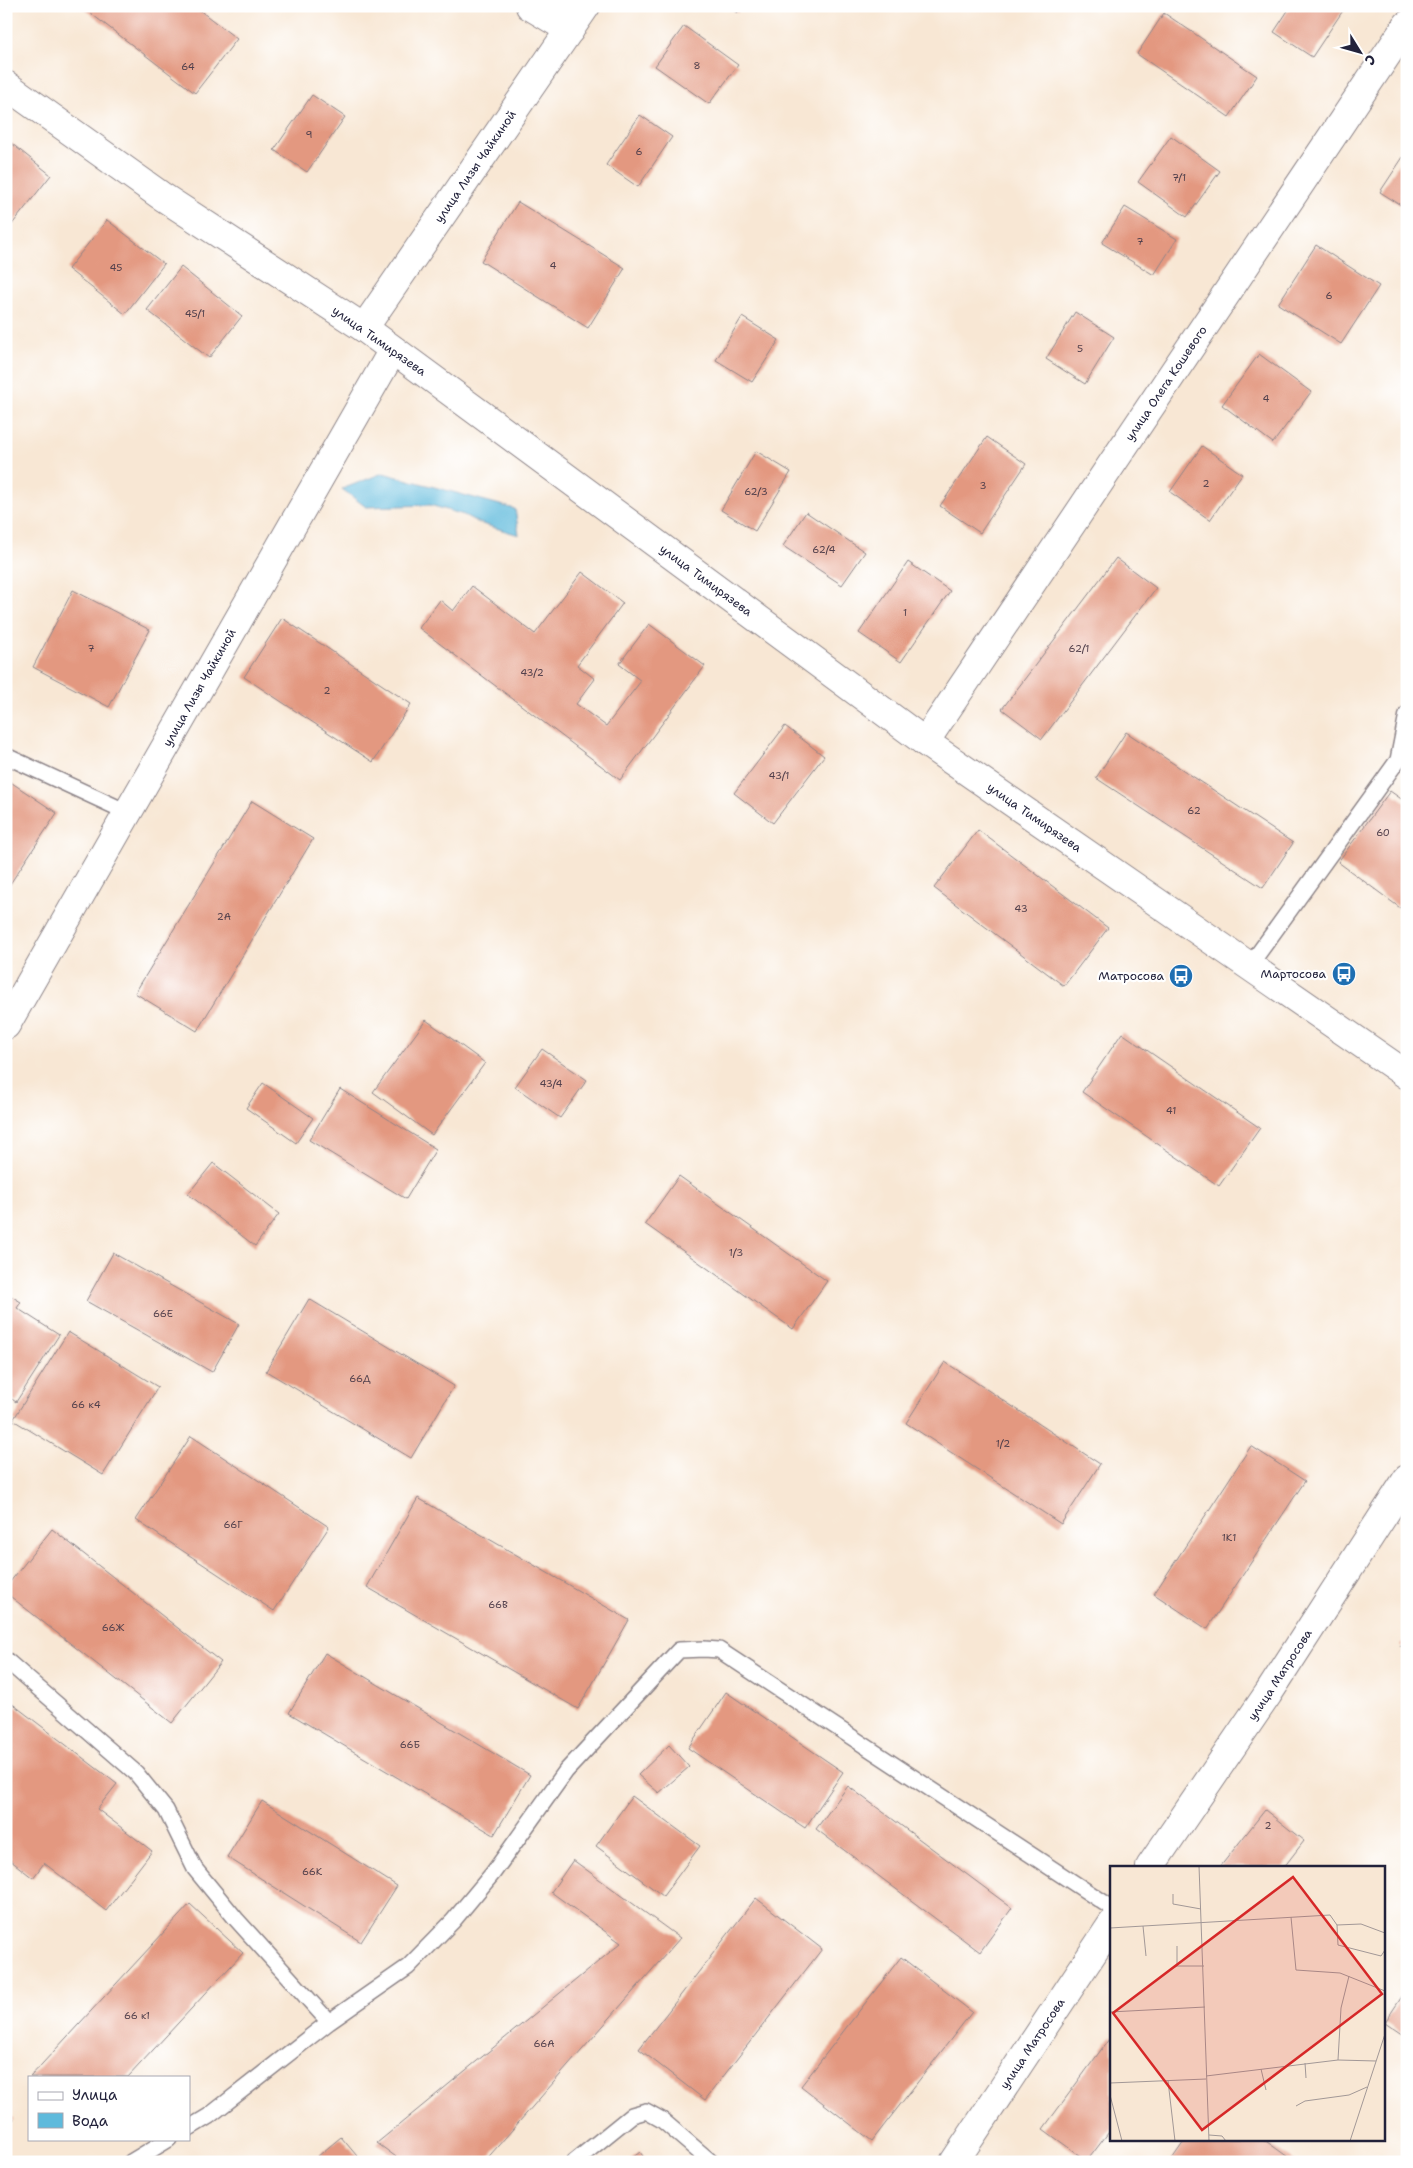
<svg xmlns="http://www.w3.org/2000/svg" width="1413" height="2168" font-family="'Shantell Sans',sans-serif">
<rect width="100%" height="100%" fill="#fff"/>
<filter id="ink" filterUnits="userSpaceOnUse"><feTurbulence type="fractalNoise" baseFrequency=".02" numOctaves="2"/><feDisplacementMap in="SourceGraphic" scale="10" xChannelSelector="R" yChannelSelector="G"/><feConvolveMatrix kernelMatrix="1 2 1 2 8 2 1 2 1" color-interpolation-filters="sRGB"/></filter>
<filter id="wash" filterUnits="userSpaceOnUse"><feTurbulence type="fractalNoise" baseFrequency=".0096" numOctaves="4" result="noise"/><feDisplacementMap in="SourceGraphic" scale="20" xChannelSelector="R" yChannelSelector="G"/><feGaussianBlur stdDeviation="1.12" result="paint"/><feColorMatrix in="noise" values="0 0 0 0 0 0 0 0 0 0 0 0 0 0 0 0 0 1.4 0 .05"/><feComposite in="paint" operator="in"/></filter>
<g filter="url(#wash)">
<rect width="100%" height="100%" fill="#f8e7d4"/>
<path fill="#5ebadc" stroke="#406e8c" d="M 383,473 L 515,509 L 519,535 L 479,523 L 464,515 L 430,505 L 366,507 L 342,489 Z"/>
<g id="blocks">
<path fill="#e39880" d="M 81,6 L 194,6 L 237,39 L 195,93 Z
M 728,6 L 742,6 L 737,13 Z
M 1291,6 L 1346,6 L 1312,57 L 1274,32 Z
M 1164,13 L 1257,76 L 1229,117 L 1137,54 Z
M 684,26 L 738,65 L 709,104 L 655,66 Z
M 312,95 L 345,117 L 307,172 L 274,150 Z
M 640,115 L 672,137 L 638,187 L 606,165 Z
M 1171,136 L 1220,171 L 1187,217 L 1138,182 Z
M 6,139 L 51,175 L 6,232 Z
M 1407,151 L 1407,209 L 1380,192 Z
M 518,202 L 625,268 L 588,328 L 481,261 Z
M 1125,207 L 1177,239 L 1154,275 L 1102,243 Z
M 107,220 L 164,264 L 125,314 L 68,269 Z
M 1316,245 L 1379,286 L 1341,344 L 1278,304 Z
M 181,267 L 242,316 L 209,358 L 147,310 Z
M 1075,312 L 1114,337 L 1085,384 L 1046,359 Z
M 742,317 L 779,340 L 752,382 L 716,360 Z
M 1259,354 L 1311,392 L 1273,443 L 1222,405 Z
M 987,437 L 1026,464 L 980,533 L 940,506 Z
M 1202,446 L 1242,474 L 1210,520 L 1170,492 Z
M 756,451 L 791,472 L 755,531 L 721,510 Z
M 806,512 L 865,552 L 842,585 L 783,546 Z
M 1116,558 L 1156,588 L 1042,739 L 1002,709 Z
M 908,562 L 950,591 L 901,662 L 859,633 Z
M 582,572 L 623,603 L 577,665 L 595,679 L 576,704 L 606,726 L 641,681 L 619,664 L 649,624 L 705,666 L 620,780 L 419,628 L 440,600 L 453,611 L 472,586 L 535,634 Z
M 73,590 L 150,630 L 109,707 L 33,667 Z
M 282,618 L 411,704 L 373,762 L 244,677 Z
M 785,726 L 824,756 L 773,823 L 734,793 Z
M 1126,732 L 1293,843 L 1263,888 L 1096,778 Z
M 6,779 L 57,813 L 6,890 Z
M 1390,791 L 1407,803 L 1407,913 L 1338,862 Z
M 252,801 L 313,839 L 197,1031 L 135,993 Z
M 978,830 L 1108,928 L 1064,986 L 934,888 Z
M 426,1020 L 485,1063 L 432,1135 L 373,1092 Z
M 1122,1033 L 1260,1128 L 1219,1186 L 1082,1092 Z
M 542,1049 L 587,1080 L 560,1118 L 515,1087 Z
M 263,1083 L 313,1118 L 296,1143 L 246,1108 Z
M 340,1089 L 436,1149 L 406,1199 L 309,1140 Z
M 213,1163 L 279,1214 L 255,1246 L 188,1194 Z
M 679,1176 L 827,1281 L 793,1329 L 645,1224 Z
M 113,1253 L 239,1324 L 212,1372 L 86,1301 Z
M 6,1293 L 21,1302 L 17,1308 L 59,1335 L 16,1402 L 6,1395 Z
M 309,1299 L 454,1386 L 411,1458 L 266,1371 Z
M 68,1332 L 158,1387 L 103,1475 L 13,1420 Z
M 945,1362 L 1100,1464 L 1061,1524 L 906,1423 Z
M 191,1436 L 329,1527 L 274,1611 L 136,1520 Z
M 1251,1446 L 1305,1481 L 1207,1629 L 1154,1594 Z
M 418,1498 L 629,1620 L 578,1709 L 367,1587 Z
M 52,1529 L 221,1662 L 172,1723 L 6,1593 L 6,1587 Z
M 1407,1636 L 1407,1650 L 1400,1646 Z
M 325,1653 L 530,1775 L 494,1835 L 289,1713 Z
M 726,1692 L 843,1772 L 805,1828 L 688,1748 Z
M 6,1699 L 117,1784 L 97,1809 L 152,1851 L 106,1911 L 44,1863 L 33,1878 L 6,1857 Z
M 669,1745 L 689,1767 L 659,1793 L 638,1775 Z
M 848,1786 L 1012,1908 L 980,1952 L 816,1829 Z
M 632,1796 L 700,1846 L 663,1896 L 596,1846 Z
M 262,1801 L 397,1886 L 361,1942 L 227,1857 Z
M 1265,1810 L 1304,1841 L 1284,1867 L 1220,1867 Z
M 573,1860 L 680,1938 L 484,2162 L 403,2162 L 377,2143 L 621,1943 L 551,1892 Z
M 756,1898 L 822,1949 L 705,2100 L 639,2049 Z
M 190,1904 L 243,1953 L 128,2077 L 30,2077 Z
M 901,1957 L 972,2012 L 872,2141 L 801,2086 Z
M 1407,1989 L 1407,2037 L 1385,2022 Z
M 1112,2035 L 1112,2128 L 1087,2161 L 1043,2129 Z
M 6,2110 L 14,2119 L 6,2126 Z
M 341,2137 L 362,2162 L 311,2162 Z
M 1186,2139 L 1263,2139 L 1295,2162 L 1170,2162 Z
M 640,2152 L 647,2162 L 627,2162 Z"/>
</g>
</g>
<g filter="url(#ink)">
<use href="#blocks" fill-opacity="0" stroke="#8d8488" stroke-width="1"/>
<g fill="none" stroke-linecap="round" stroke-linejoin="round">
<g stroke="#8d8488" stroke-width="18">
<path id="lane" d="M 6,756 L 129,813
M 1250,965 L 1398,760 L 1407,714
M 6,1660 L 136,1773 L 166,1810 L 195,1869 L 236,1919 L 329,2022
M 189,2128 L 209,2116 L 329,2022 L 408,1967 L 453,1921 L 493,1873 L 566,1771 L 679,1650 L 704,1649 L 719,1650 L 1112,1908
M 131,2162 L 169,2139
M 574,2162 L 632,2115 L 646,2111 L 662,2120 L 711,2162"/>
</g>
<g stroke="#8d8488" stroke-width="30">
<g id="street">
<path d="M 530,6 L 570,30"/>
<path id="s1" d="M 6,85 L 160,195 L 364,328 L 586,6"/>
<path id="s2" d="M 925,742 L 1407,25"/>
<path id="s3" d="M 6,1025 L 393,350"/>
<path id="s4" d="M 1150,1867 L 1268,1694 L 1407,1479"/>
<path id="s5" d="M 954,2162 L 1112,1924"/>
</g>
</g>
<g stroke="#8d8488" stroke-width="30">
<g id="secondary">
<path id="s6" d="M 364,328 L 925,742 L 1407,1075"/>
</g>
</g>
<use href="#lane" stroke="#fff" stroke-width="15"/>
<use href="#street" stroke="#fff" stroke-width="28"/>
<use href="#secondary" stroke="#fff" stroke-width="28"/>
</g>
</g>
<defs>
<g id="bus-disc" transform="scale(1.25)"><circle r="9.5" fill="#1f6fb2" stroke="#fff"/><path d="M-5-6H5V4H4V6H2V4H-2V6H-4V4H-5ZM-3.5-4V0h7V-4ZM-3.5 1.2v1.5H-2V1.2ZM2 1.2v1.5H3.5V1.2Z" fill="#fff"/></g>
</defs>
<g fill-rule="evenodd">
<use href="#bus-disc" x="1344" y="974"/>
<use href="#bus-disc" x="1181" y="976"/>
</g>
<g text-anchor="middle" stroke-width="4.5" stroke-linejoin="round" paint-order="stroke">
<g font-size="10" fill="#52404c">
<text x="697" y="69">8</text>
<text x="188" y="70">64</text>
<text x="309" y="138">9</text>
<text x="639" y="155">6</text>
<text x="1179" y="181">7/1</text>
<text x="1140" y="245">7</text>
<text x="553" y="269">4</text>
<text x="116" y="271">45</text>
<text x="1329" y="299">6</text>
<text x="195" y="317">45/1</text>
<text x="1080" y="352">5</text>
<text x="1266" y="402">4</text>
<text x="1206" y="487">2</text>
<text x="983" y="489">3</text>
<text x="756" y="495">62/3</text>
<text x="824" y="553">62/4</text>
<text x="905" y="616">1</text>
<text x="91" y="652">7</text>
<text x="1079" y="652">62/1</text>
<text x="532" y="676">43/2</text>
<text x="327" y="694">2</text>
<text x="779" y="779">43/1</text>
<text x="1194" y="814">62</text>
<text x="1383" y="836">60</text>
<text x="1021" y="912">43</text>
<text x="224" y="920">2А</text>
<text x="551" y="1087">43/4</text>
<text x="1171" y="1114">41</text>
<text x="736" y="1256">1/3</text>
<text x="163" y="1317">66Е</text>
<text x="360" y="1382">66Д</text>
<text x="86" y="1408">66 к4</text>
<text x="1003" y="1447">1/2</text>
<text x="233" y="1528">66Г</text>
<text x="1229" y="1541">1К1</text>
<text x="498" y="1608">66В</text>
<text x="113" y="1631">66Ж</text>
<text x="410" y="1748">66Б</text>
<text x="1268" y="1829">2</text>
<text x="312" y="1875">66К</text>
<text x="137" y="2019">66 к1</text>
<text x="544" y="2047">66А</text>
</g>
<g font-size="12" fill="#22223b" stroke="#fff">
<text dy="4" stroke="none"><textPath href="#s1" startOffset="629">улица Лизы Чайкиной</textPath></text>
<text transform="translate(379 341) rotate(35)" y="4">улица Тимирязева</text>
<text dy="4" stroke="none"><textPath href="#s2" startOffset="432">улица Олега Кошевого</textPath></text>
<text dy="4" stroke="none"><textPath href="#s6" startOffset="425">улица Тимирязева</textPath></text>
<text dy="4" stroke="none"><textPath href="#s3" startOffset="389">улица Лизы Чайкиной</textPath></text>
<text dy="4" stroke="none"><textPath href="#s6" startOffset="830">улица Тимирязева</textPath></text>
<text dy="4" stroke="none"><textPath href="#s4" startOffset="232">улица Матросова</textPath></text>
<text dy="4" stroke="none"><textPath href="#s5" startOffset="142">улица Матросова</textPath></text>
</g>
<g font-size="12" fill="#22223b" stroke="#fff" text-anchor="end">
<text x="1326" y="978">Мартосова</text>
<text x="1164" y="980">Матросова</text>
</g>
</g>
<g transform="translate(1110 1866)">
<rect width="275" height="275" fill="#f8e7d4"/>
<path fill="none" stroke="#a29897" stroke-width="1" d="M 89,0 L 99,275M 63,28 L 63,38 L 91,43M 181,51 L 186,104 L 230,107 L 275,125M 227,59 L 251,58 L 275,67M 33,60 L 36,90M 0,62 L 220,49 L 227,59 L 228,79 L 271,90 L 275,84M 67,80 L 67,100M 59,104 L 67,100 L 94,100M 0,146 L 95,141M 228,194 L 231,142 L 239,110M 195,197 L 196,212M 151,203 L 156,224M 96,210 L 228,194 L 266,195M 58,215 L 65,275M 0,217 L 96,213M 0,229 L 12,275M 186,240 L 195,235 L 239,229 L 257,221M 99,269 L 112,270 L 116,275M 240,275 L 275,168"/>
<path fill="#d62828" fill-opacity="0.15" stroke="#d62828" stroke-width="2.5" d="M 183,11 L 272,128 L 92,264 L 3,147 Z"/>
<rect width="275" height="275" fill="none" stroke="#22223b" stroke-width="2.5"/>
</g>
<rect width="1413" height="2168" fill="none" stroke="#fff" stroke-width="25"/>
<rect x="28" y="2076" width="162" height="65" fill="#ffffff" stroke="#a7a7b1"/>
<rect x="38" y="2092" width="25" height="8" fill="#ffffff" stroke="#a7a7b1"/>
<text x="72" y="2100" font-size="15" fill="#22223b">Улица</text>
<rect x="38" y="2113" width="25" height="15" fill="#5ebadc" stroke="#a7a7b1"/>
<text x="72" y="2126" font-size="15" fill="#22223b">Вода</text>
<g transform="translate(1360 52) rotate(127)" stroke="#ffffff" stroke-width="4" paint-order="stroke">
<path d="M0-4L9 19L0 12L-9 19Z" fill="#22223b"/>
<text y="-8" font-size="14" font-weight="bold" text-anchor="middle" fill="#22223b">С</text>
</g>
</svg>
